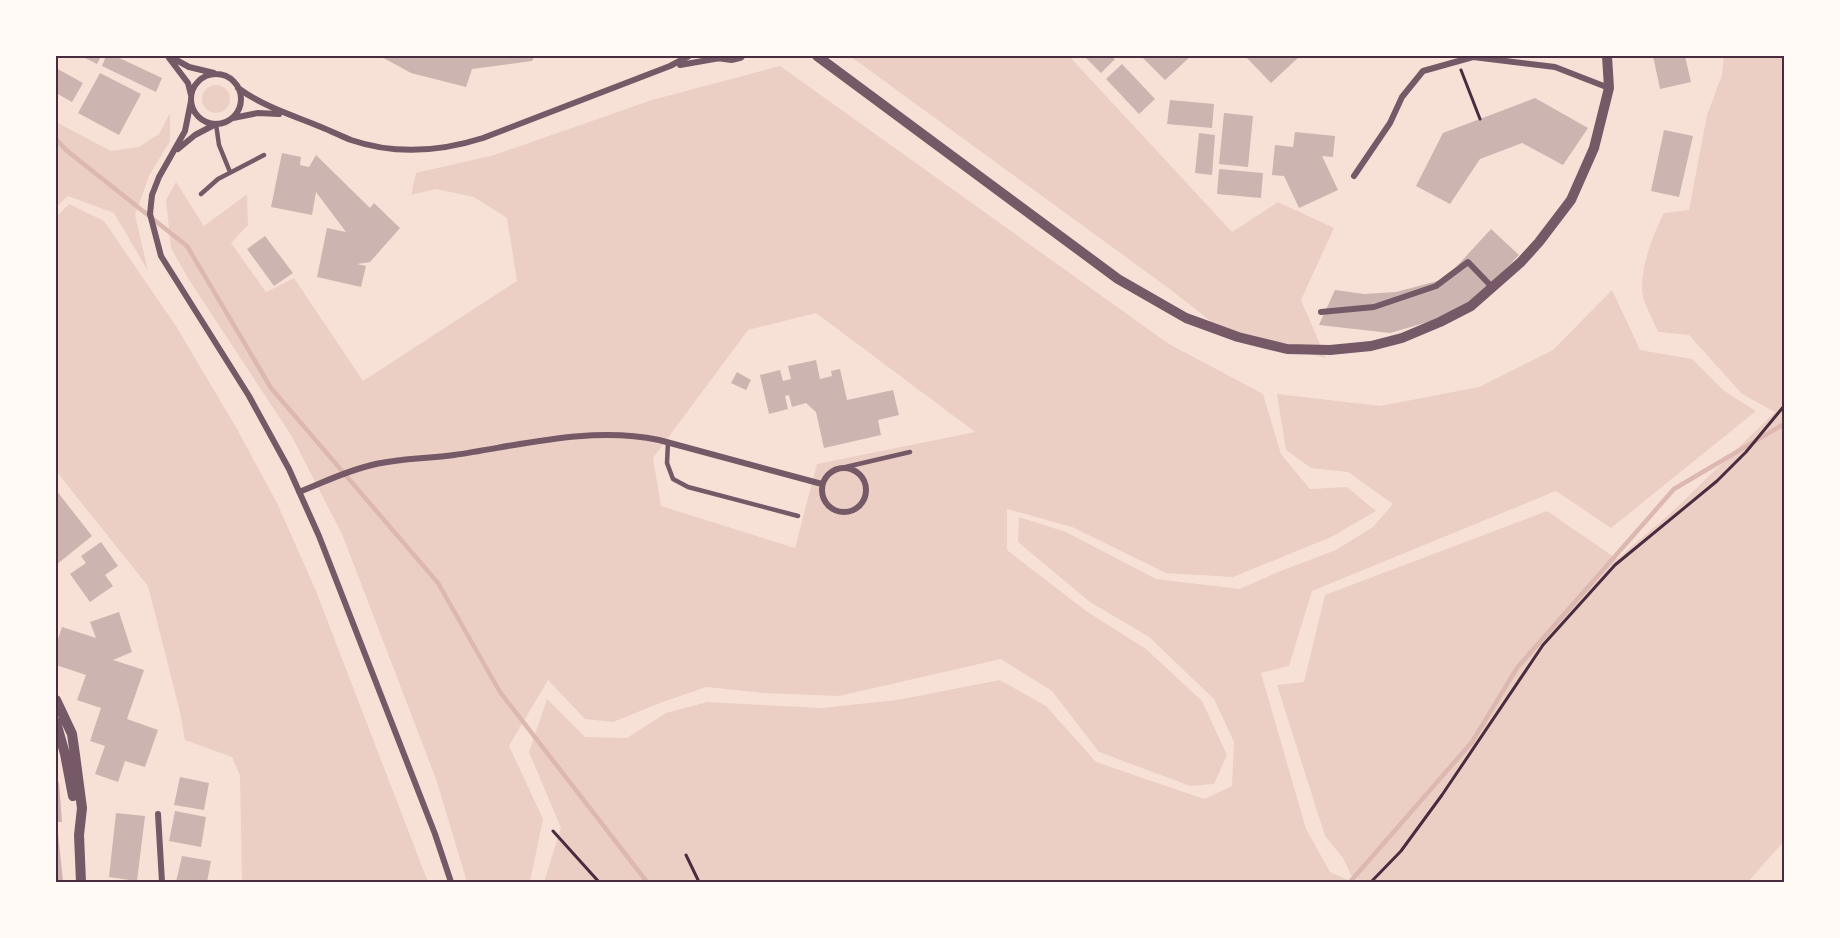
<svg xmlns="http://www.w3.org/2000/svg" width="1840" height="938" font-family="Karla,sans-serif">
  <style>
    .green { fill: #ebcfc5; fill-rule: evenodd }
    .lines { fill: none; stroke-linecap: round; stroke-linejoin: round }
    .stream { stroke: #dcb8b0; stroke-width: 4.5 }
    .building { fill: #ccb4b1 }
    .path { stroke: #4a2c40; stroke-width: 3 }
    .service { stroke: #755966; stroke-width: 4.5 }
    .minor { stroke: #755966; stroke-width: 6 }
    .tertiary { stroke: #755966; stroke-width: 10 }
    .neatline { fill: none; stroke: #4a2c40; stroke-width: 2 }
  </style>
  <rect width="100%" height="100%" fill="#f7e1d7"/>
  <path class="green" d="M850,56h219l163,176 46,-30 56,26 -33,72 25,58 -61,-15 -52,-20 -42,-33z
    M1724,56h60v785l-36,41h-370l-25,-3 -10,-21 -18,-22 -48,-151 27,-3 21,-87 222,-84 70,48 56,-48 102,-99 -33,-18 -53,-59 -31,-3c-4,-11 -12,-24 -15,-35 -5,-24 10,-63 21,-84l25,-3 18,-95 15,-40z
    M780,66l389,278 94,50 18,60 29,35 37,-2 29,24 -45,26 -98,40 -67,-4 -94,-46 -65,-18v41l79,61 60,38 56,52 25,54 -13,29 -24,2 -91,-34 -47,-61 -51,-32 -162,37 -75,-3 -58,-6 -46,16 -47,19 -28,-3 -37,-39 -39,66 34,73 -13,63h-63l-31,-103 -94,-245 -51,-99 -102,-155 -18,-32 -5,-48 10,-18 28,44 43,-32 1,31 -17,18 35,49 28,-14 69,103 154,-100 -10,-63 -33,-21 -38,-8 -25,6 5,-22 78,-18 158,-55zM816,313l159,119 -158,32 -22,84 -134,-42 -8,-48 95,-128z
    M202 99a14 14 0 1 1 28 0a14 14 0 1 1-28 0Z
    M170,113v28l-21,35 -14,39 13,56 -34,-58 -46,-17 -12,11v-85l55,29 28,-4 20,-13z
    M69,204l35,17 72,105 61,103 40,74 39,88 112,291h-186l-2,-107 -8,-18 -47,-17 -5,-28 -32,-126 -92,-115v-254z
    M1612,290l28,60 52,9 31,31 33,21 -145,117 -55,-37 -244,100 -23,75 -28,7 45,156 24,43 22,10h-808l17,-54 -32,-76 18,-53 38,38 42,1 39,-25 41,-11 114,6 76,-8 103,-20 46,26 50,56 108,37 28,-13 2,-44 -20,-43 -65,-62 -59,-35 -72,-60 1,-25 47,15 90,47 84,10 38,-17 58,-22 37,-23 20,-23 -45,-32 -37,-4 -25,-18 -9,-56 103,12 99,-19 74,-37z"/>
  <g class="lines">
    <path class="stream" d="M56,139l10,11 121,96 84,142 167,195 62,109 147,190
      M1350,882l122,-140 45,-74 157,-179 110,-65"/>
  </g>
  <path class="building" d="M81,56h20l-4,8z
    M106,56h9l47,22 -6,14 -54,-26z
    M380,56h155l-3,5 -60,8 -6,18 -55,-14z
    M1084,56h27l4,3 -14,14z
    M1141,56h50l-26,24z
    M1245,56h55l-29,27z
    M1653,56h32l6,26 -31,7z
    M1122,64l33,35 -16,15 -33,-35z
    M56,68l27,15 -11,19 -16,-9z
    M100,73l41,21 -22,41 -41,-22z
    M1535,98l53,30 -25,37 -41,-22 -42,16 -30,45 -34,-18 27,-53z
    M1170,100l44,4 -2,24 -45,-4z
    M1224,113l29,3 -5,51 -29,-3z
    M1664,130l29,6 -14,61 -28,-6z
    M1295,132l40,4 -2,21 -11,-1 16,34 -39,18 -15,-32 -12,-1 3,-30 18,2z
    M1199,133l16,2 -3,40 -17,-2z
    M282,153l19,4 -1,8 9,2 7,-12 54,53 4,-5 26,25 -30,34 -13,2 9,2 -5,21 -44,-10 10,-49 19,4 -30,-40 -4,23 -41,-8z
    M1219,169l44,4 -2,25 -44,-4z
    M1491,229l28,26 -38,40 -39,23 -52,15 -71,-8 16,-35 29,4 32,-2 49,-13z
    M265,236l28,37 -19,13 -27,-37z
    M816,360l4,19 12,-3 -1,-5 9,-2 7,31 46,-10 6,25 -21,5 3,15 -57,13 -8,-36 -10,-9 -14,4 -3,-12 -4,1 3,13 -19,5 -9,-39 20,-5 3,11 8,-2 -3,-13z
    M737,372l14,8 -5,10 -15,-7z
    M56,490l36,46 -36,29z
    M101,542l17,24 -13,9 8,11 -23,16 -20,-28 16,-11 -5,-7z
    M119,612l13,40 -19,8 31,10 -17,49 31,11 -13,37 -20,-6 -7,21 -23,-8 10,-28 -15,-5 11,-33 -24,-8 9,-25 -30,-10v-20l6,-18 34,11 -6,-16z
    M180,777l29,6 -5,27 -30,-5z
    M56,782h3l3,40h-6z
    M175,811l31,6 -5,30 -32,-6z
    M116,813l29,3 -8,65 -28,-4z
    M58,833l5,48 -7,1v-48z
    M182,856l29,5 -4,21h-31z"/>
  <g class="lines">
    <path class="path" d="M1461,70l19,49
      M553,831l46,51
      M686,855l13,27
      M1371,882l30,-31 41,-56 101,-150 72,-80 102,-84 29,-29 38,-46"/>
    <path class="service" d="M216,124l3,21 11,27
      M201,194l17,-15 46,-24
      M668,442l-1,21 6,16 15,8 110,29
      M837,469l73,-17"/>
    <path class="minor" d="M169,56l20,11 25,6
      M169,58l19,25 3,12
      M680,65l40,-7
      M191 99a25 25 0 1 1 50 0a25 25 0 1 1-50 0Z
      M238,88c26,19 54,27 83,39 10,4 20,9 30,13 44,15 88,12 132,-2l187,-72 19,-10
      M191,101l-6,30 -26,46 -7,18 -2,19 11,42 88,140 40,73 30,67 116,298 16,48
      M233,118l25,-5 21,1
      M178,149l17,-14 21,-11
      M1354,176l36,-53 12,-26 21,-26 50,-14 82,10 54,21
      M1321,312l53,-5 62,-21 32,-24 25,26
      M822 490a22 22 0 1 1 44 0a22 22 0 1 1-44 0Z
      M299,492c23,-9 45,-20 69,-26 28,-8 58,-7 86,-11 68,-10 137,-29 205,-15l163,44
      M158,814l4,68"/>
    <path class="tertiary" d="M717,56l15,2 8,-2
      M817,56l301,223 68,39 52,19 49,12 43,1 41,-4 31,-8 38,-16 31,-16 50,-44 18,-20 32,-42 23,-52 15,-60 -2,-32
      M56,700l16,34 3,21 7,53 -3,27 2,47
      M56,722l9,32 8,42"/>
  </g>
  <rect width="1840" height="938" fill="none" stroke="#fffaf5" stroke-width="114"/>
  <rect x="57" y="57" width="1726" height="824" class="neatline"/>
</svg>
